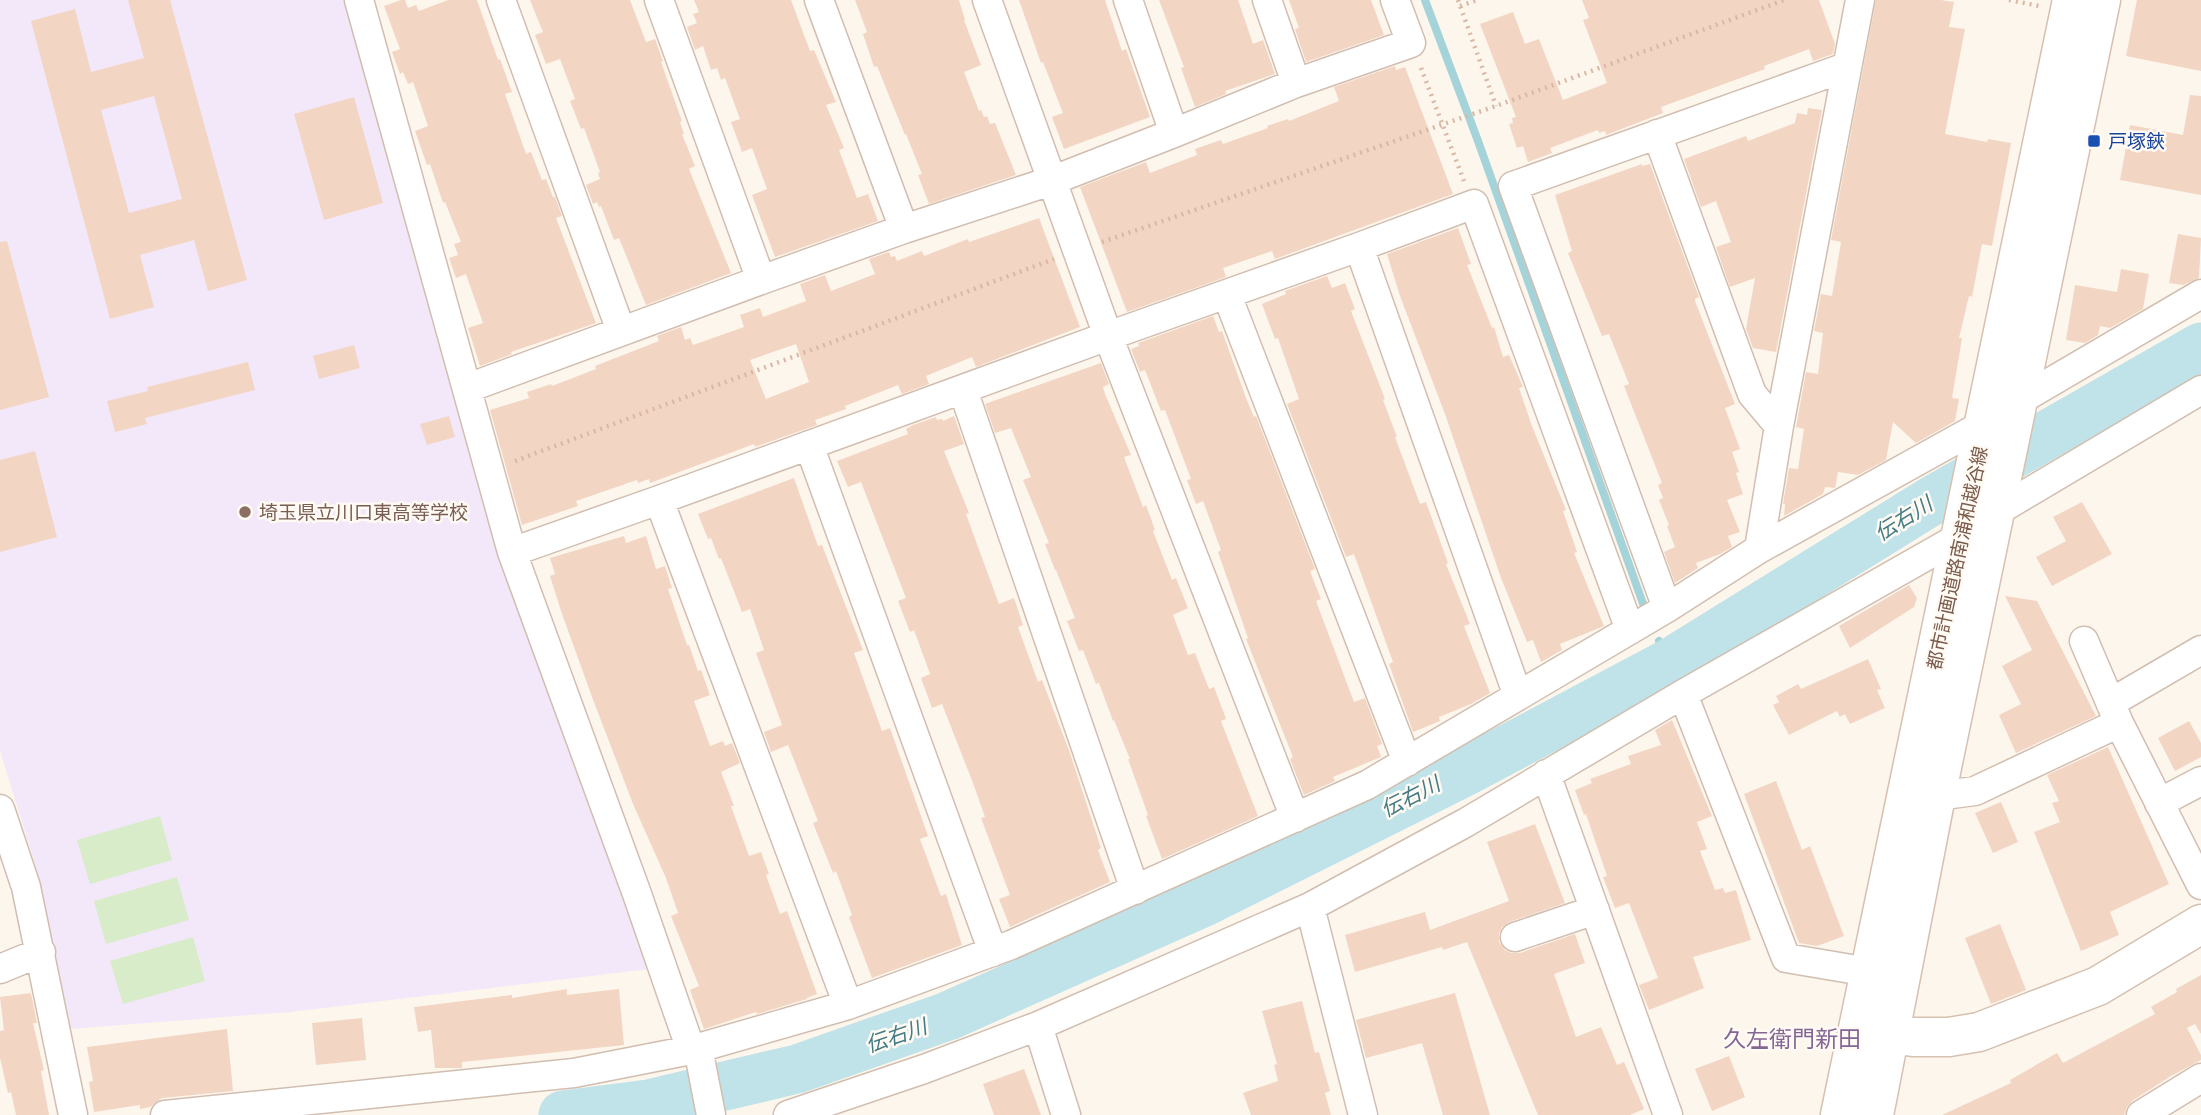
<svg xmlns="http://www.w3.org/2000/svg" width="2201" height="1115" font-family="Mulish,'Noto Sans JP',sans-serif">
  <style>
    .education { fill: #f3e8fa }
    .green { fill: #d8ecc9 }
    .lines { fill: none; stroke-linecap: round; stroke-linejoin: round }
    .stream { stroke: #a5d3da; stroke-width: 8 }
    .river { stroke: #bfe3e8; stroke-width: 49 }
    .building { fill: #f3d5c3; fill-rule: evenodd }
    .street-casing { stroke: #d1beb0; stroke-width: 31 }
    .secondary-casing { stroke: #d6c0b0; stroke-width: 41 }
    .path { stroke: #d9b8a5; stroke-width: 4.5; stroke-dasharray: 2 5; stroke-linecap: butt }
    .street { stroke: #fff; stroke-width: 28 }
    .secondary { stroke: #fff; stroke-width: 38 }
    .transit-dot { fill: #1a4fb4; stroke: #fffaf3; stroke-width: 2.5 }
    .education-dot { fill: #8d6e63; stroke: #fffaf3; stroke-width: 2.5 }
    .labels { text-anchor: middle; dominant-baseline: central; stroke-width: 5; stroke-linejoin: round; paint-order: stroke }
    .transit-label { font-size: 19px; fill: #164399; stroke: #fffaf3; text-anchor: start }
    .education-label { font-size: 19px; fill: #785e54; stroke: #fffaf3; text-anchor: start }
    .street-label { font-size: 19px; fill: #7a5c4d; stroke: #fffaf3 }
    .water-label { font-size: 21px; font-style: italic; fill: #437c86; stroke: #fffaf3 }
    .quarter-label { font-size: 23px; fill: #846695; stroke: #fffaf3 }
  </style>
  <rect width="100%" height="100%" fill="#fdf6ec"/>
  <path class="education" d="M0,0h345l163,580 141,389 -359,43 -221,17 -34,-165 -35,-113z"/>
  <path class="green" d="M160,816l12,44 -82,24 -13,-44z
    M177,877l12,43 -83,24 -12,-43z
    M193,937l12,44 -82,23 -13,-43z"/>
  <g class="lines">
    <path class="stream" d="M1425,0l53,141 168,471
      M1659,641l9,23"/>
    <path class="river" d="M563,1115l85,-11 149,-35 151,-53 258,-115 260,-130 202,-107 265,-164 268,-153"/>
  </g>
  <path class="building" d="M128,0h42l77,280 -39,11 -14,-51 -54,15 14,52 -44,12 -79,-298 44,-12 16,63 53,-14zM154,96l28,103 -53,14 -28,-103z
    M401,0h4l3,8 8,-3 3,6 29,-11h29l21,60 2,-1 12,33 -7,2 21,60 5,-2 11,28 4,-1 7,18h2l7,19 -6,2 40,105 -85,29 1,2 -32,12 -12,-38 15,-5 -17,-49 -10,4 -7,-20 9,-3 -4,-11 7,-2 -16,-40 -2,1 -13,-39 -3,1 -12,-34 13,-5 -15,-44 -5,2 -5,-12 -3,2 -8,-22 8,-3 -16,-43z
    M530,0h100l16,42 9,-3 8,22 -2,1 21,59 -2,1 4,12h-2l13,32 -6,3 42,104 -85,32 -27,-67 -5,2 -13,-34 -2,1 -2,-5 -4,2 -7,-19 14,-6 -2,-6 2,-1 -16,-44 -3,1 -11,-28 5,-2 -15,-40 -14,5 -11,-29 8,-3z
    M694,0h97l19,51 4,-1 22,52 -10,3 18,43 -5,2 18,48 11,-4 10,27 -103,36 -23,-62 15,-6 -15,-41 -10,4 -11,-30 9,-3 -15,-41 -4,2 -4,-12 -6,2 -8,-24 -8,4 -8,-23 10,-4 -4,-9 6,-2z
    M855,0h104l6,20h-1l17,45 -17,7 15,39 2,-1 3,7 3,-1 3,8 5,-1 21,52 -87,29 -11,-29 4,-1 -16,-40 -1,1 -28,-69 -3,1 -11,-33 4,-2z
    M1019,0h86l17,51 4,-2 24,68 -86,32 -12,-32 11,-4 -20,-51 -2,1z
    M1159,0h79l15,44 10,-4 12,34 -50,17 1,3 -31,13 -14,-39 3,-1z
    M1289,0h82l13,35 -78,27 -11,-33 4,-1z
    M1582,0h237l16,44 -2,10 -20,7 -4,-12 -45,17 1,3 -104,38 2,6 -57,22 -1,-4 -6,2 -1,-3 -48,18 2,5 -24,9 -5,-16 -6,2 -8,-24 4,-1 -1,-5 4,-1 -36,-93 33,-12 12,32 14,-5 24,61 44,-17 -24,-63 6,-2z
    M1876,0h65l13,2 -5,25 16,2 -20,105 42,8 1,-3 23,4 -19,103 -10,-2 -10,53 -3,-1 -10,42h3l-10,60 7,1 -4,22 -39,22 -23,-21 -7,38 -28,15 -20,-3 -3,16 -10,-1 -2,7 -39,22 1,-12h-2l6,-36 9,1 6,-40 -8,-2 10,-55 12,2 5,-41 -9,-2 7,-37 11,2 9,-54 -10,-2z
    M2137,0h64v71l-75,-15z
    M1395,66l1,4 9,-3 48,127 -178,65 -3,-8 -49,17 3,9 -99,35 -47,-125 66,-25 4,11 47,-18 -2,-6 26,-9 2,4 45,-16 -1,-2 21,-7 1,2 50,-20 -5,-14z
    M2190,95l11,1v99l-81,-15 10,-55 53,10z
    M354,97l29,106 -59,17 -30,-106z
    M1808,108l14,2 -46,242 -23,-4 -7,-19 9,-51 -25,9 -14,-40 15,-5 -15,-41 -15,6 -17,-48 62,-23 2,5 47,-18 2,-10 10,2z
    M1642,164v2l8,-2 49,133 -4,2v2l40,103 -10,4 15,41 -8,3 7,20 -3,1 7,21 -16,6 13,32 -12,4 4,11 -12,7 -24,9 2,5 -23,15 -11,-31 11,-5 -8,-21 2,-1 -10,-25 4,-2 -5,-13 4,-2 -38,-97 5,-2 -20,-50 -7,2 -34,-83 4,-2 -17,-56z
    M1039,218l41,109 -104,40 -4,-10 -46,19 3,8 -27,10 -4,-9 -53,21 1,3 -31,11 2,5 -62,22 -1,-3 -104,39 -1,-4 -11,4 -1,-3 -61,21 2,5 -56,19 -32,-115 39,-12 -2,-6 24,-8 1,2 44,-17 -1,-3 64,-25 -2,-5 24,-9 4,13 5,-2 3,7 51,-18 -4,-12 20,-7 3,9 43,-16 -6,-17 25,-9 6,16 44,-17 -6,-15 20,-7 2,5 4,-1 2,5 25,-10 2,5 44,-17 1,3zM796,344l13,38 -43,17 -16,-39z
    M1458,228l13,36 -4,1 25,63 2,-1 9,30 6,-2 14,32 -4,1 13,38 34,84 -3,1 14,41 -3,1 30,73 -44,18 2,6 -21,12 -8,-22 -6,2 -26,-64 -56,-164 -45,-118 -13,-42z
    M2178,234l23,4 -2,40 -16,7 -14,-2z
    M7,241l42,156 -49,13v-168z
    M2121,269l28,5 -6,35 -33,19 -10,-2 -2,9 -13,8 -19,-3 9,-55 42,7z
    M1327,276l5,12 13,-5 10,26 -4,2 34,88 -2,1 14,37h-2l25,67 6,-2 22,61 -2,1 24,60 -6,2 26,67 -19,11 -32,13 1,4 -27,11 -24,-68 4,-2 -39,-108 -8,3 -59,-153 12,-5 -21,-61 -3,1 -13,-35 24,-10 -1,-3z
    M1213,316l6,16 3,-1 24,67 8,19 2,-1 59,153 -5,2 11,28 -5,2 38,101 11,-4 17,46 -5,2 4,11 -48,20 2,4 -31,14 -14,-36 3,-2 -47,-118 2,-1 -30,-86 3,-2 -18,-49 -7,3 -9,-24 4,-1 -26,-69 -4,1 -16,-41 -5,2 -9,-23 8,-3 -1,-3z
    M354,345l6,23 -41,11 -6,-23z
    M248,362l7,28 -110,28 2,6 -32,8 -8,-31 41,-10 -1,-4z
    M1101,363l8,21 -6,3 2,7 26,61 -7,2 19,50 3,-2 9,25 -2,1 19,49 4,-2 12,30 -15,7 15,40 7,-2 14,36 5,-2 12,32 -5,2 37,95 -96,43 -16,-43 2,-1 -20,-56h2l-16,-39 -1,1 -14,-38 -3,1 -13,-34 -4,1 -12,-30 8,-3 -19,-48h-1l-10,-26 4,-1 -26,-63 8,-3 -20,-49 -16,5 -10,-29z
    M449,416l6,21 -28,8 -7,-21z
    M954,416l10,28 -20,7 25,62 -3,1 33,90 15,-6 9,27 -5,2 20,55 4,-2 28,73 31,95 -3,2 12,32 -100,45 -11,-28 11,-4 -29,-77 4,-1 -12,-34 -31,-79 -10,4 -11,-30 9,-4 -16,-44 -4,2 -12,-31 8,-3 -45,-116 -13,5 -11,-26 71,-27 -2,-5 7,-4 23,-8 1,3 5,-1 1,2z
    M35,451l22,86 -57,15v-92z
    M794,478l24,68 4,-1 41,105 -9,3 28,78 8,-3 38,108 -8,3 21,57 5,-2 16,51 -90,33 -23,-61 3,-2 -16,-44 -3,2 -20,-50 5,-2 -30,-76 -17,7 -7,-20 18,-7 -26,-72 8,-3 -14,-41 -8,3 -21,-54 -2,1 -8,-21 -3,1 -10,-25z
    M2082,502l30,52 -60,32 -16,-29 30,-16 -13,-24z
    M624,536l2,7 20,-7 10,33 9,-3 7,22 -4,1 19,56h2l9,26 3,-1 9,25 -16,6 16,45 13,-5 2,5 7,-3 8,20 -19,9 13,34h-3l18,50 12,-4 8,22 -3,1 14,39 7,-3 30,83 -10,4v1l-50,15 -1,-2 -52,17 -14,-39 9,-4 -28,-70 7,-3 -12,-35 -33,-74 -41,-107 -31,-86 -11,-35 5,-2 -5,-16z
    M1909,585l8,13 -3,9 -64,41 -11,-22z
    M2005,596l32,5 59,115 -80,37 -17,-38 22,-11 -19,-38 30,-16z
    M1868,659l13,30 -4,1 8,18 -35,16 -5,-10 -5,3 -3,-6 -48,24 -16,-30 6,-3 -3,-6 22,-12 3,5z
    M1672,720l40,96 -15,6 10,27 -7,2 15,39 8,-2 2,5 11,-3 15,50 -58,17 11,31 -55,22 -10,-25 19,-7 -29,-75 -14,5 -12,-31 4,-1 -21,-62 -2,1 -9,-25 17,-7 -2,-4 41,-15 -3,-8 33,-11 -6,-15z
    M2189,721l12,22v14l-26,14 -17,-33z
    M2108,747l61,137 -59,28 9,23 -38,16 -47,-119 26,-10 -8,-19 7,-2 -12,-26z
    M1776,781l26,69 8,-4 34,90 -27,10 -18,-3 -55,-149z
    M2001,802l17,40 -25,11 -18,-40z
    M1535,824l30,79 -56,19 -7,5 -3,7v8l6,8 6,3h9l55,-19 10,29 -31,11 22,63 25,-10 16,38 7,-3 20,47 -14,6h-92l-71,-173 -24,8 -1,-3 -87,25 -10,-37 80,-23 5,18 79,-29 -22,-59z
    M2000,924l26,66 -35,14 -26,-66z
    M2201,975v59l-6,-10 -8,4 14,27v5l-30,16 -39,25 -5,6 -3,8h-182l69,-32 -1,-3 47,-27 6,10 92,-49 -4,-7 26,-15 -1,-3z
    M567,989v6l52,-6 5,56 -162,17v6h-27l-4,-38 -13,2 -4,-25 98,-12v3z
    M31,993l6,30h-4l11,47 -3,1 8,44h-33l-5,-23 -3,1 -8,-35v-27l4,-1 -4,-33z
    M1455,993l35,122h-47l-21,-72 -56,15 -10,-38z
    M1302,1001l13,52 4,-1 11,39 -5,2 6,22h-80l-8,-22 35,-12 -4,-16 3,-1 -15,-53z
    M362,1018l4,42 -50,5 -4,-42z
    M227,1029l6,62 -71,7 -12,9 -10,2v-4l-46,7 -5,-30 4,-1 -6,-34z
    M1729,1056l16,41 -33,14 -17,-42z
    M1024,1069l17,46h-47l-11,-31z"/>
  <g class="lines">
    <defs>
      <path id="street" d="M359,0l153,552 125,342 54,156
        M501,0l120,331
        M659,0l102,280
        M819,0l85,229
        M987,0l121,336 187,482
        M1128,0l46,133
        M1267,0l29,83
        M1657,134l95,260 27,32
        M1359,247l159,449
        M1227,295l180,467
        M468,388l293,-108 143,-51 147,-48 123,-48 122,-50 115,-40 -16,-43
        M963,390l172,500
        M809,445l184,507
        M659,500l189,505
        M1759,549l20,-123 81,-426
        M512,552l147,-52 449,-164 251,-89 115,-43 156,426
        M1667,608l-154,-422 333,-119
        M2084,641l35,82 82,162
        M1683,694l103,264 83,14
        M2112,702l89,-52
        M1546,774l122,341
        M1921,796h15l39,-5 144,-68
        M2159,803l42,-22
        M0,809l26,78 47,228
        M1310,907l53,208
        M1515,937l80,-27
        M0,969l41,-17
        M1038,1026l28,89
        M698,1048l13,67
        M165,1115l409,-42 117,-23 157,-45 163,-60 356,-160 300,-177 92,-59 225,-125 36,-24 181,-106
        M788,1115l136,-46 114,-43 272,-119 155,-84 218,-129 280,-159 31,-22 207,-123
        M2141,1115l60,-37"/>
      <path id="secondary" d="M1867,1031l46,6h36l30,-5 119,-46 103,-62
        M1840,1115c76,-372 158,-743 232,-1115
        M1874,1115l62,-319 165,-796"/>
    </defs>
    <use href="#street" class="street-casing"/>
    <use href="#secondary" class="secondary-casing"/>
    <path class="path" d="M1458,0l38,106
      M2009,0l30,6
      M1460,6l17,-6
      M1421,68l43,113
      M1102,242l394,-136 288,-106
      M515,461l539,-202"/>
    <use href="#street" class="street"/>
    <use href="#secondary" class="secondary"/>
  </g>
  <rect class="transit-dot" x="2087" y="134" width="14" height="14" rx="3.5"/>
  <circle class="education-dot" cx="245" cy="512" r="7"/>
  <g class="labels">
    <g class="transit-label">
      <text x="2108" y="141">戸塚鋏</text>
    </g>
    <g class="education-label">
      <text x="259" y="512">埼玉県立川口東高等学校</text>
    </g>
    <g class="street-label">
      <text transform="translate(1957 558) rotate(-78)">都市計画道路南浦和越谷線</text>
    </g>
    <g class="water-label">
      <text transform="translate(1903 518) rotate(-32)">伝右川</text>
      <text transform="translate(1410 796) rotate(-27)">伝右川</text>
      <text transform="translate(896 1035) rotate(-19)">伝右川</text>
    </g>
    <g class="quarter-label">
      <text x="1792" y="1038">久左衛門新田</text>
    </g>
  </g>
</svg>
